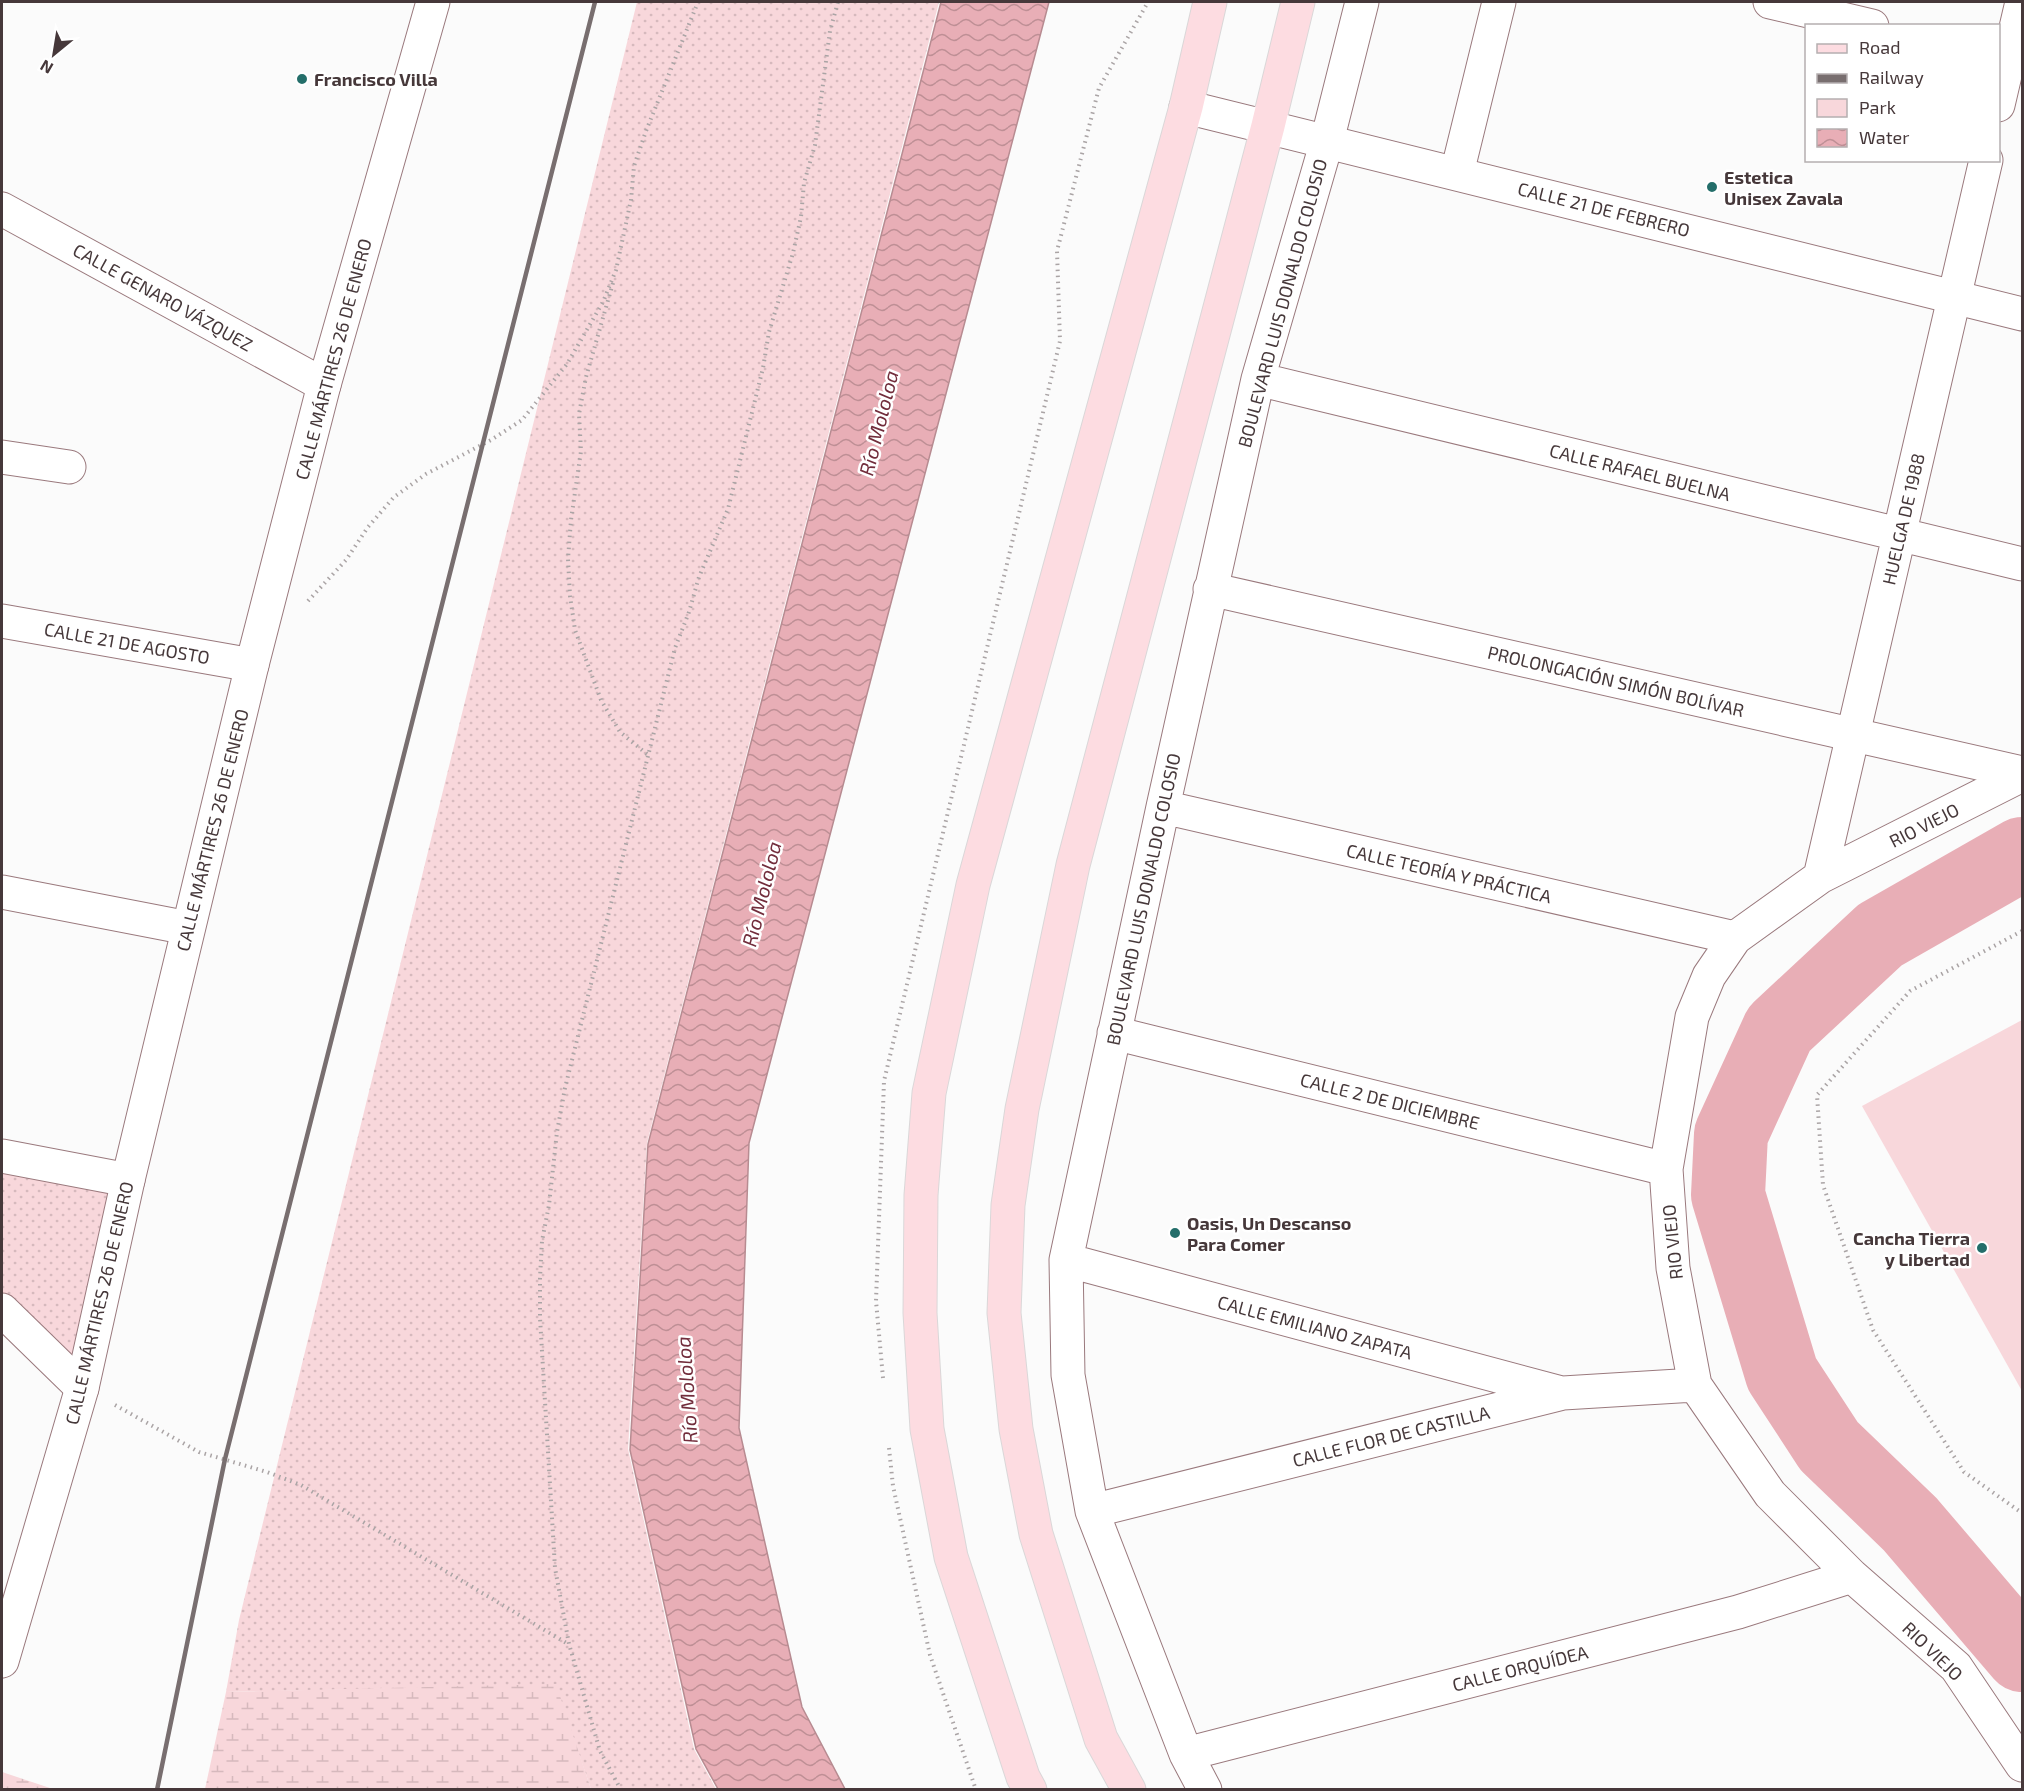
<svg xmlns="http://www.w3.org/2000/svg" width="2024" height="1791" font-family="'Exo 2',sans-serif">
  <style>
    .green { fill: url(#green-dots) }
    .wetland { fill: url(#wetland-marsh) }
    .pitch { fill: #f8d7db }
    .water { fill: url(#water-waves); stroke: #b78b91; stroke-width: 1.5 }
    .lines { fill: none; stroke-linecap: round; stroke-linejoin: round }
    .river { stroke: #e8aeb6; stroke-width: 74 }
    .street-casing { stroke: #9a797d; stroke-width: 35 }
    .secondary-casing { stroke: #9a797d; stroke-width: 35 }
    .primary-casing { stroke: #dad7d8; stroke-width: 35 }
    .path { stroke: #aaa4a5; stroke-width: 4; stroke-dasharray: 1.5 4.5; stroke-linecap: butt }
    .street { stroke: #fff; stroke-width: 33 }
    .secondary { stroke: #fff; stroke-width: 33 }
    .primary { stroke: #fddce1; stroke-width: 33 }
    .rail { stroke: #786e6f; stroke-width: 4.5 }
    .poi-dot { fill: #246e6a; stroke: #fff; stroke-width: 2 }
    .labels { text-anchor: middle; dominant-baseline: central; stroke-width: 5; stroke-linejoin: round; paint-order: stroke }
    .poi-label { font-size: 18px; font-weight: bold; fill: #46383a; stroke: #fff; text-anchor: start }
    .street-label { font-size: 18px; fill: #46383a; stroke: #fff }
    .water-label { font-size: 20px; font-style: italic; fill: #722d3c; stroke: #fff }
  </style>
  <defs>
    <pattern id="green-dots" width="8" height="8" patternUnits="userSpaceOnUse" patternTransform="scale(1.5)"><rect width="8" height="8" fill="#f8d7db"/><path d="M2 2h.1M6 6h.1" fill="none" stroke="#d6b9bd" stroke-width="1.8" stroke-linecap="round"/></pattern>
    <pattern id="wetland-marsh" width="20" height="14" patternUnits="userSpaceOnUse" patternTransform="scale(1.5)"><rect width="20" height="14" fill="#f8d7db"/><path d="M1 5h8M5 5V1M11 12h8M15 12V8" fill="none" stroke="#d6b9bd"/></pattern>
    <pattern id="water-waves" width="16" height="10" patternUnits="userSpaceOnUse" patternTransform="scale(1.5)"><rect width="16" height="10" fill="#e8aeb6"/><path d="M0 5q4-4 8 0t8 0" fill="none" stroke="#be8f95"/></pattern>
  </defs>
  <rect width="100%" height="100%" fill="#fbfbfb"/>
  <path class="green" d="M637,2h302l-292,1141 -19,306 66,300 22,40h-125l-36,-104 -329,7 13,-72z
    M2,1156l126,24 -46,208 -80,-78z"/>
  <path class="wetland" d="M556,1684l35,105h-386l21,-97z
    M2,1772l51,17h-51z"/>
  <path class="pitch" d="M2022,1020v371l-160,-285z"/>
  <path class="water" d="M941,2h108l-300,1141 -10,285 63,279 43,82h-127l-22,-40 -66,-299 18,-306z"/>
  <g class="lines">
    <path class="river" d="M2022,854l-142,81 -101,94 -48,105 -3,61 54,179 47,72 81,78 112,131"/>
    <defs>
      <path id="street" d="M1770,2l102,24
        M1998,105l24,-103
        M1457,173l42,-171
        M2,209l322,176
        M1258,379l764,185
        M2,457l67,10
        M1210,589l812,184
        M2,621l250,44
        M2022,775l-202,102 -85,61 -26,38 -17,41 -26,152 7,99 22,117 75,109 82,82 104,91 66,98
        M1163,807l572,131
        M1820,877l166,-717
        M2,892l186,36
        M1114,1033l552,136
        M2,1156l126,24
        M1066,1260l495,133
        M2,1310l80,78
        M1092,1511l471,-118 132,-8
        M1186,1754l552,-142 114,-36
        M1205,1790l-19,-36 -94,-243 -24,-136 -2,-115 97,-453 95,-428 69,-238 35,-139"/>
      <path id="secondary" d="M1186,107l836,207
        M2,1661l80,-273 46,-208 124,-515 72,-280 109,-383"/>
      <path id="primary" d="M1030,1790l-7,-13 -72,-220 -24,-128 -7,-116 1,-118 8,-102 44,-208 213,-778 24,-105
        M1129,1790l-28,-51 -65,-205 -20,-105 -12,-116 4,-108 14,-96 51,-244 195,-739 30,-124"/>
    </defs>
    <use href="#street" class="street-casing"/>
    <use href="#secondary" class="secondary-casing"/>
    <use href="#primary" class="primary-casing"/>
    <path class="path" d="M613,283l-27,94 -7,37 2,37 -10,69 -3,39 2,37 5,34 26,70 19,32 28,23
      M308,601l38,-41 22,-33 26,-30 32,-23 65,-34 31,-20 45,-56 36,-62 13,-32 15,-70 3,-34 12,-35 52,-129
      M2022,931l-112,60 -93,104 6,90 50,145 91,142 58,41
      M883,1378l-7,-77 8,-220 176,-740 -3,-90 42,-163 49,-86
      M115,1405l84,47 68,20 34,13 267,159
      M889,1448l4,38 37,169 46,135
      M621,1790l-21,-39 -31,-107 -14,-76 -15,-250v-40l2,-37 7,-36 8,-73 8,-44 110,-440 14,-36 10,-35 29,-68 35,-141 6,-36 24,-79 8,-36 3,-34 11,-38 15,-114 8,-29"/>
    <use href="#street" class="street"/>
    <use href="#secondary" class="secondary"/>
    <use href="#primary" class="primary"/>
    <path class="rail" d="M157,1790l68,-331 370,-1457"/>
  </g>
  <g class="poi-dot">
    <circle cx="302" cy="79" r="6"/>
    <circle cx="1712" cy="187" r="6"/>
    <circle cx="1175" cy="1233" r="6"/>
    <circle cx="1982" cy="1248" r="6"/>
  </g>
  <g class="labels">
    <g class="poi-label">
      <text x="314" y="79">Francisco Villa</text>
      <text x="1724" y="177">Estetica<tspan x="1724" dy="21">Unisex Zavala</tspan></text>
      <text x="1187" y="1223">Oasis, Un Descanso<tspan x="1187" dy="21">Para Comer</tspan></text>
      <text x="1970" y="1238" text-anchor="end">Cancha Tierra<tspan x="1970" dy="21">y Libertad</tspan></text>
    </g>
    <g class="street-label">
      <text transform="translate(1604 209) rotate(14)">CALLE 21 DE FEBRERO</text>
      <text transform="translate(163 297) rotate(29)">CALLE GENARO VÁZQUEZ</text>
      <text transform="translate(1282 303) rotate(-75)">BOULEVARD LUIS DONALDO COLOSIO</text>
      <text transform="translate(333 359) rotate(-75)">CALLE MÁRTIRES 26 DE ENERO</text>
      <text transform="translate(1640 472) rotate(14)">CALLE RAFAEL BUELNA</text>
      <text transform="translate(1903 519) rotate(-77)">HUELGA DE 1988</text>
      <text transform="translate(127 643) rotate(10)">CALLE 21 DE AGOSTO</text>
      <text transform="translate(1616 681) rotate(13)">PROLONGACIÓN SIMÓN BOLÍVAR</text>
      <text transform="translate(1924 825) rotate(-27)">RIO VIEJO</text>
      <text transform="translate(212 830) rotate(-76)">CALLE MÁRTIRES 26 DE ENERO</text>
      <text transform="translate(1449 873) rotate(13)">CALLE TEORÍA Y PRÁCTICA</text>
      <text transform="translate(1143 899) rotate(-78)">BOULEVARD LUIS DONALDO COLOSIO</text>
      <text transform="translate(1390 1101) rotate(14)">CALLE 2 DE DICIEMBRE</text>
      <text transform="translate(1672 1242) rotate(-96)">RIO VIEJO</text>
      <text transform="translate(99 1303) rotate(-77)">CALLE MÁRTIRES 26 DE ENERO</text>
      <text transform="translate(1315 1327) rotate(15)">CALLE EMILIANO ZAPATA</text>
      <text transform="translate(1391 1436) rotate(-14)">CALLE FLOR DE CASTILLA</text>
      <text transform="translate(1933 1651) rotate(44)">RIO VIEJO</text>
      <text transform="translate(1520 1668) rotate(-14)">CALLE ORQUÍDEA</text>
    </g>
    <g class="water-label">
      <text transform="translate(878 423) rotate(-76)">Río Mololoa</text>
      <text transform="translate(761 894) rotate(-76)">Río Mololoa</text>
      <text transform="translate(686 1390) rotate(-94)">Río Mololoa</text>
    </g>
  </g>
  <rect width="2024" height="1791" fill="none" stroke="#46383a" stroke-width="6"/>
  <rect x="1805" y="24" width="195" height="138" fill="#ffffff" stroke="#b5afb0" stroke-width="1.5"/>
  <rect x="1817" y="44" width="30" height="9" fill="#fddce1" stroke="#b5afb0" stroke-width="1.5"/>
  <text x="1859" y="54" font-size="18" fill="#46383a">Road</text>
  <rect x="1817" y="74" width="30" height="9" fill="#786e6f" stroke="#b5afb0" stroke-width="1.5"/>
  <text x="1859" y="84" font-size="18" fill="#46383a">Railway</text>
  <rect x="1817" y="99" width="30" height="18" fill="#f8d7db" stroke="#b5afb0" stroke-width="1.5"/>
  <text x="1859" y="114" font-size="18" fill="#46383a">Park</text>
  <rect x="1817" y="129" width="30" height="18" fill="url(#water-waves)" stroke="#b5afb0" stroke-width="1.5"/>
  <text x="1859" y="144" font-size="18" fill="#46383a">Water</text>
  <g transform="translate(54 54) rotate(210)" stroke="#ffffff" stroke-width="4.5" paint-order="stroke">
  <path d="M0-4.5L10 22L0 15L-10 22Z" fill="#46383a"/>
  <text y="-9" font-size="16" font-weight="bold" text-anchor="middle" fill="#46383a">N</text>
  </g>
</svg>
